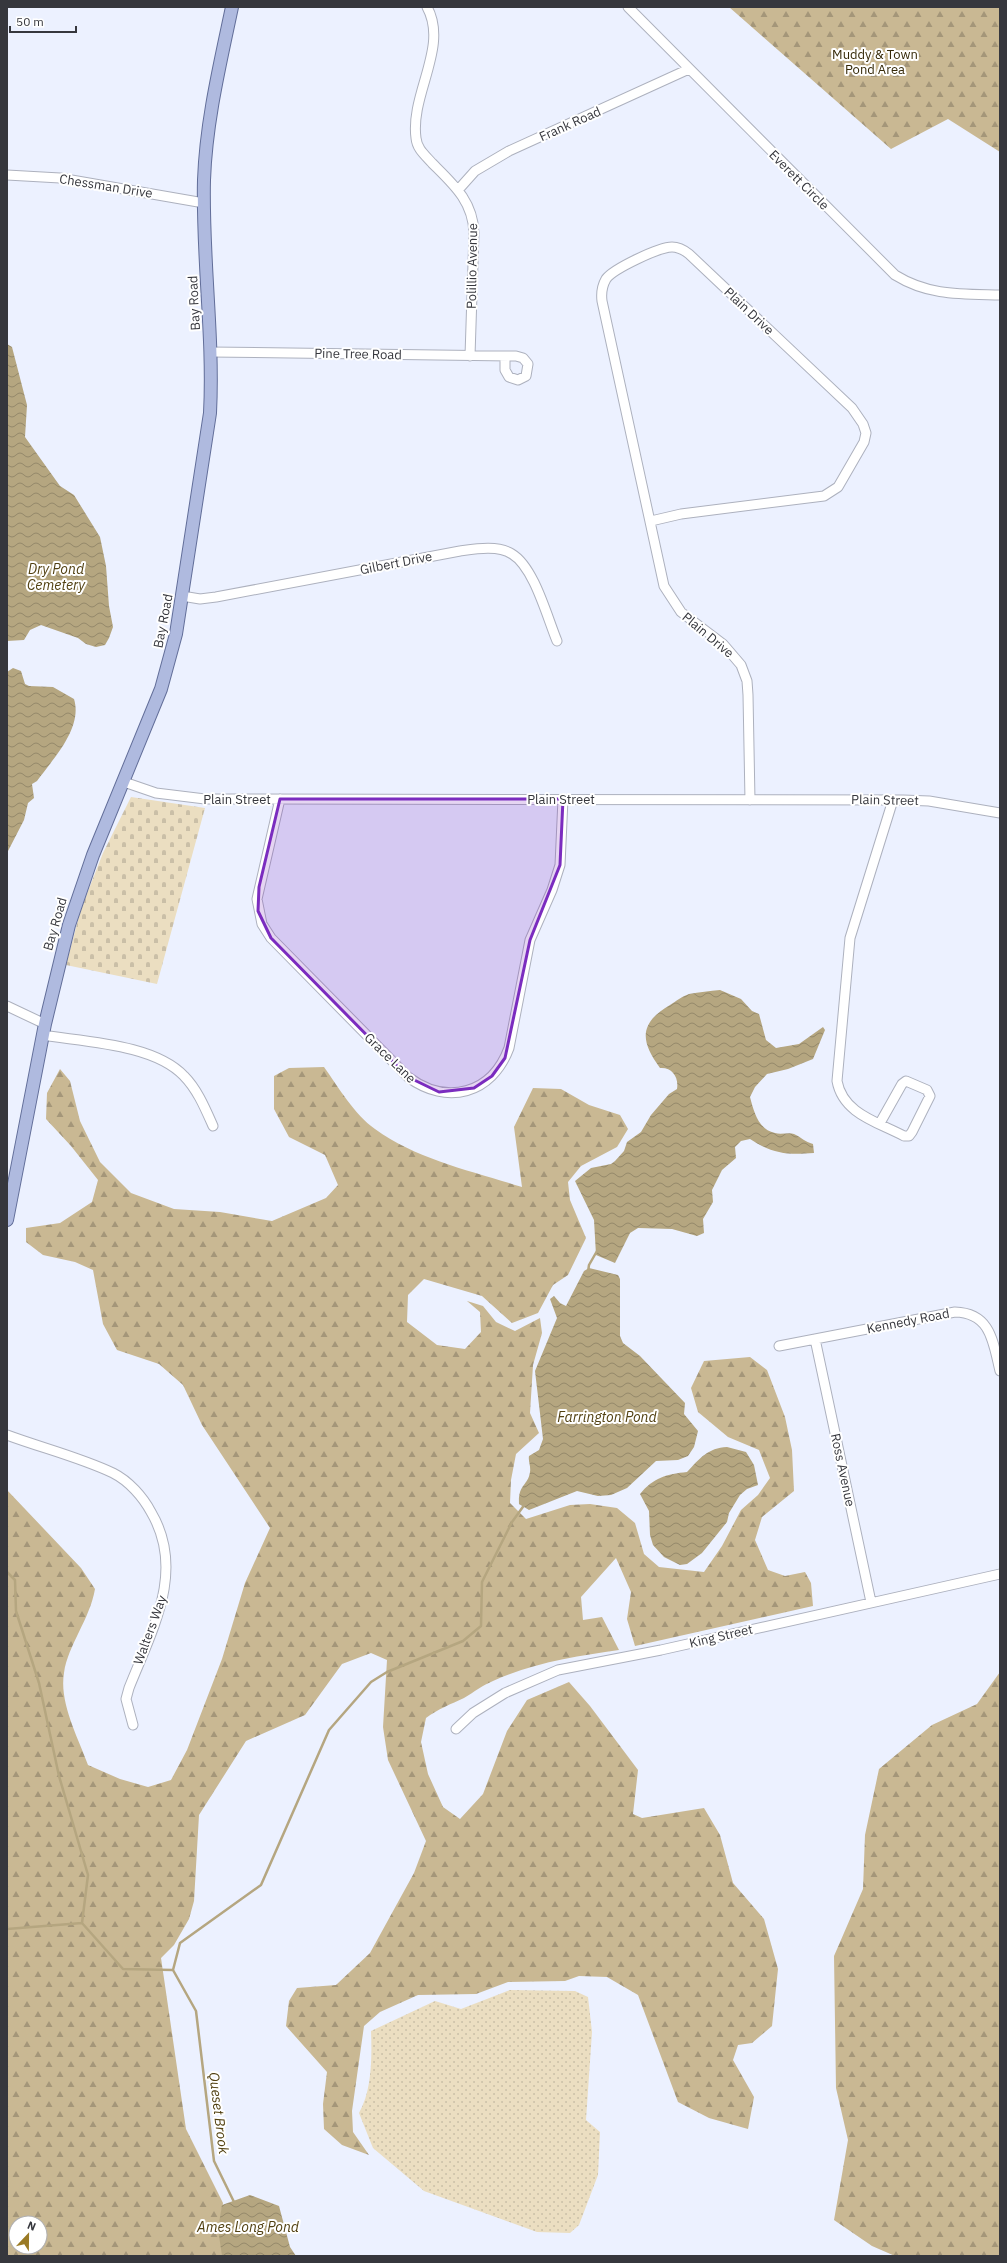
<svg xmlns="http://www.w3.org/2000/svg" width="1007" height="2263" font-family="'IBM Plex Sans',sans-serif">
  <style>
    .grass { fill: url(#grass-dots) }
    .forest { fill: url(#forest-firs); fill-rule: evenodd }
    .cemetery { fill: url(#cemetery-stones) }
    .water { fill: url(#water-waves) }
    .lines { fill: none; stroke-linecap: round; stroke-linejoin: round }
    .stream { stroke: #b5a680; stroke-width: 2.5 }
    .minor-casing { stroke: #adb1be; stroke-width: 11 }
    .major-casing { stroke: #626e99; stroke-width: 14 }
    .minor { stroke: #fff; stroke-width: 9 }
    .major { stroke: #afbadf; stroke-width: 12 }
    .marked { fill: #7b2cbf; fill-opacity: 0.2; stroke: #7b2cbf; stroke-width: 3; stroke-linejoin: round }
    .labels { text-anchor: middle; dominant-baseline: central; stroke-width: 4; stroke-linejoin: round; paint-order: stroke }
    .park-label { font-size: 13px; fill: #352908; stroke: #fff }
    .street-label { font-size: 13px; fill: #36373d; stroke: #fff }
    .water-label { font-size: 14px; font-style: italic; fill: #524112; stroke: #fff }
  </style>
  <defs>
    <pattern id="grass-dots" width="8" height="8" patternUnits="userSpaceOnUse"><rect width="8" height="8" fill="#ebdec1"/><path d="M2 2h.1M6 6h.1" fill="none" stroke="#cabfa7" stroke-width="1.8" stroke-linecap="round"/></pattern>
    <pattern id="forest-firs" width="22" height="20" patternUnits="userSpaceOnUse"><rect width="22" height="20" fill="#c9b893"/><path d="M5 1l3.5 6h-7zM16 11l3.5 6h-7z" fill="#a49679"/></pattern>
    <pattern id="cemetery-stones" width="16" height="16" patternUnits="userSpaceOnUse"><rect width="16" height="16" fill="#ebdec1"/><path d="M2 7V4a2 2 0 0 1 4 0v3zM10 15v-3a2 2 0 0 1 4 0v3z" fill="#cabfa7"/></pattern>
    <pattern id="water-waves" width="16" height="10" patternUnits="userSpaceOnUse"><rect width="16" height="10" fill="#b5a680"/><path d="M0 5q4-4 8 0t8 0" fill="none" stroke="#94886a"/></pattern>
  </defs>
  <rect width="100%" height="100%" fill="#ecf1ff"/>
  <path class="grass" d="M510,1990l65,1 13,6 4,35 -6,88 14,12 -2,43 -19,50 -9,8 -33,-1 -113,-41 -51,-43 -14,-35c13,-22 13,-56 12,-82l64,-30 26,8z"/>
  <path class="forest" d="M729,7h271v145l-52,-33 -57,30z
    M324,1067c15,21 30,47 51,62 43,31 97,42 147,58l-8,-60 19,-39 28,1 28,16 31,10 8,14 -11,18 -36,19 -13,16 2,18 16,38 -18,37 -15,10 -15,28 -26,10 -30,-27 -58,-17 -16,16 -1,27 30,23 28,4 16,-17 -1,-20 -13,-11 16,5 13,16 19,9 25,-13 2,15 -9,32 -3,48 9,20 -23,21 -5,26 -1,23 16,16 44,-14 20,-1 27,4 18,15 9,31 15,13 45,5 18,-26 19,-36 17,-15 12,-17 -11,-28 -31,-13 -30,-25 -7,-24 13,-27 46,-4 17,13 18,47 7,33 2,41 -32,26 -7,23 13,30 17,6 20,-4 6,11 2,23 -178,40 -8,-27 4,-27 -15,-34 -35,39 2,23 19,-3 17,33c-42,6 -87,13 -126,31 -10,4 -19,11 -29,17 -13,6 -26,11 -38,20l-5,24 7,32 15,33 17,12 23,-25 24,-63 20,-31 42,-18 21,24 48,64 -5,44 9,4 62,-10 16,27 13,48 31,36 14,50 -6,57 -20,17 -14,2 -5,15 21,37 -6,32 -39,-11 -31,-16 -40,-107 -31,-18 -28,-1 -14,5 -57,1 -32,12 -58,1 -38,17 -16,14 -12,85 1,21 16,23 -27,-10 -18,-16 -1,-25 4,-32 -41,-46 3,-25 8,-13 39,-3 34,-32 44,-80 12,-32 -38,-81 -5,-33 4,-67 -16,-7 -29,11 -37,51 -59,26 -47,74 -5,86 -5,18 -15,26 -13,13 25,171 37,74 -5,29 9,24h-220v-766l74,78 14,21c-5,30 -27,56 -31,84 -5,30 14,64 24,92l32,14 28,8 23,-7 16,-30 35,-91 23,-76 25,-55 -68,-103 -19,-40 -24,-21 -42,-14 -14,-26 -10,-54 -18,-8 -32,-7 -17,-13v-14l34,-5 32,-21 6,-22 -27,-34 -25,-27 1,-26 13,-24 10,12 10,40 20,41 31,31 43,16 46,3 52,9 54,-23 12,-13 -13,-30 -36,-18 -15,-28v-33l15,-8zM16,2223h24v24h-24z
    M1000,1672v584h-105l-23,-10 -38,-26 14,-80 -12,-52 -2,-132 29,-67 2,-54 14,-66 53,-44 45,-21z"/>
  <path class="cemetery" d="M131,797l74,11 -48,176 -91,-19 15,-56 22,-56z"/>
  <path class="water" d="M7,344l5,3 15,58 -2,32 35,49 14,9 26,42 6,29 3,40 4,21 -4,11 -4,7 -9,2 -10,-3 -8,-6 -37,-13 -11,5 -6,10 -17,1z
    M13,668l8,3 4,13 4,2 24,1 21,12c9,29 -21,60 -37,82l-5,3 2,14 -6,5 -4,17 -17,33v-181z
    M720,990l21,9 11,12 7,3 7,26 10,8 23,-4 24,-17 2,3 -12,29 -25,10 -21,5 -12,13 -5,10c4,15 8,32 25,36 6,2 14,-1 19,1 7,3 11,8 19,10l1,9c-27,2 -41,1 -64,-14l-9,2 -6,6 1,11 -14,12 -10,20 1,12 -10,17 1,14 -7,3 -25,-7 -34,-1 -8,5 -15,30 -19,-8 -2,-35 -19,-39 16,-13 20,-4 4,-3 9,-10 3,-9 14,-10 10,-17 18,-21 8,-5c2,-12 -5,-22 -17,-21 -20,-27 -21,-45 10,-63 6,-4 13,-9 19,-11 10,-2 21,-3 31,-4z
    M589,1268l29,7 2,4v57l3,7 17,13 45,47 -1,11 14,17 -4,16 -6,9 -10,4 -22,1 -29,27 -16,7 -13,1 -21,-5 -48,19 -10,-6c-1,-20 9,-18 11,-32 1,-6 -2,-11 -1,-16l10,-6 4,-11 -8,-68 22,-53 -7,-19 4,-3 6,7 6,3 18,-35z
    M727,1447l19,5 8,13 4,20 -11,4 -7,6 -11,18 -2,9 -25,31 -15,11 -7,1 -16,-8 -11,-12 -3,-10 -1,-24 -9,-17c13,-16 27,-20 47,-22 13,-14 21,-24 40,-25z
    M250,2195l29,11 11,41 6,9h-74l-4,-27 4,-24z"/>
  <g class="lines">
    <path class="stream" d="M588,1272l1,-7 8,-14
      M7,1572l8,8 1,31 23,72 20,93 29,99 -6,48
      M7,1929l75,-6 41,46 50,1
      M173,1970l7,-27 81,-58 68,-155 42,-48 16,-10 76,-31 18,-15 1,-44 30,-60 13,-18
      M173,1970l23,41 18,150 21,43"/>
    <defs>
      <path id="minor" d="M427,7c22,40 -17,87 -11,131 1,11 9,17 16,25 21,21 41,38 42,70l-4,123
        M628,7l267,268c34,21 66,19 105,20
        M7,175l53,3 144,25
        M458,190l17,-19 34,-20 180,-82
        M210,352l306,4 7,2 5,6 -2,12 -8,4 -9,-3 -4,-7v-14
        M651,521l30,-7 143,-18 14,-9 26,-45 2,-9 -3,-9 -11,-16 -163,-154c-5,-4 -10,-7 -17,-7 -13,0 -59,22 -66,32 -4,7 -5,14 -4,22l62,285 17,26 42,32 18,21 6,16 1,14 2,105
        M182,596l18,3 16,-2 244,-46c15,-2 38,-6 52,3 22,13 35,63 45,87
        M124,782l32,11 49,6 698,1 26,1 71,12
        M280,799l-23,100 5,25 9,14 137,139c39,29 84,17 101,-29l21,-108 22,-50 8,-25 3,-66
        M7,1006l38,18
        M42,1035c43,7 112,9 142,41 13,13 21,32 29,50
        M880,1123l22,-39 4,-3 21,9 3,6 -18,36 -3,4h-5c-26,-14 -61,-22 -67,-55l13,-143 43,-138
        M815,1339l56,263
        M779,1346l176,-34c36,1 38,30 45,59
        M7,1435c35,13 72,22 106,38 16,8 30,24 38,39 35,59 1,118 -22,176l-3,11 7,26
        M456,1729l17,-16 32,-20 53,-23 103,-20 339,-76"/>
      <path id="major" d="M7,1220l38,-196 24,-99 24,-70 68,-166 15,-55 34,-221c4,-77 -8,-155 -6,-233 2,-58 16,-116 28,-173"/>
    </defs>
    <use href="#minor" class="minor-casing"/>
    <use href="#major" class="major-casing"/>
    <use href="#minor" class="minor"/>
    <use href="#major" class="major"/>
  </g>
  <path class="marked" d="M280,799h283l-3,66 -30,75 -25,118 -13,18 -18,12 -35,4 -31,-15 -137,-139 -13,-27 1,-24z"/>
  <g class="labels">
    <g class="park-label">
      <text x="875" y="54">Muddy &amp; Town<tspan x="875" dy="15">Pond Area</tspan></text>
    </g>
    <g class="street-label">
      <text transform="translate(570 124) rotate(-24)">Frank Road</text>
      <text transform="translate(799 180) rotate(45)">Everett Circle</text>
      <text transform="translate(106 186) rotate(9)">Chessman Drive</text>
      <text transform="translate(472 266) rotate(-89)">Polillio Avenue</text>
      <text transform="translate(194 303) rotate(-93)">Bay Road</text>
      <text transform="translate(749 311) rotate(43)">Plain Drive</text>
      <text transform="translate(358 354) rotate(1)">Pine Tree Road</text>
      <text transform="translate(396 563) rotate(-11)">Gilbert Drive</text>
      <text transform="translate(163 621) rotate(-79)">Bay Road</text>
      <text transform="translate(708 635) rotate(40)">Plain Drive</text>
      <text x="237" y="799">Plain Street</text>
      <text x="561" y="799">Plain Street</text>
      <text transform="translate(885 800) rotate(1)">Plain Street</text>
      <text transform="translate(55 924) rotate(-74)">Bay Road</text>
      <text transform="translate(390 1058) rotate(44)">Grace Lane</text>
      <text transform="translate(908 1321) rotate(-11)">Kennedy Road</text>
      <text transform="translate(843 1470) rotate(78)">Ross Avenue</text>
      <text transform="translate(150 1630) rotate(-70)">Walters Way</text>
      <text transform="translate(721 1636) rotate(-13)">King Street</text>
    </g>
    <g class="water-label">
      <text x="56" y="569">Dry Pond<tspan x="56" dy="16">Cemetery</tspan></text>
      <text x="607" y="1417">Farrington Pond</text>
      <text transform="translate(219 2113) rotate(83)">Queset Brook</text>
      <text x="248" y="2227">Ames Long Pond</text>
    </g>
  </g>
  <rect width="1007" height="2263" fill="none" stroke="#36373d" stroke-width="16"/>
  <g transform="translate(28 2235) rotate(22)"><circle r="19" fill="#ffffff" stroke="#afafb1"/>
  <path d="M0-3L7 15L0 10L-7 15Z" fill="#9a7a24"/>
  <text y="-6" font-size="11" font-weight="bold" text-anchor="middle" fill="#36373d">N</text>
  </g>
  <path d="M10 26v6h66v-6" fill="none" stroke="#36373d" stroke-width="2"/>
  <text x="16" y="26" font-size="12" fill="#36373d" stroke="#ffffff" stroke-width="3" paint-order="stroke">50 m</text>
</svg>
